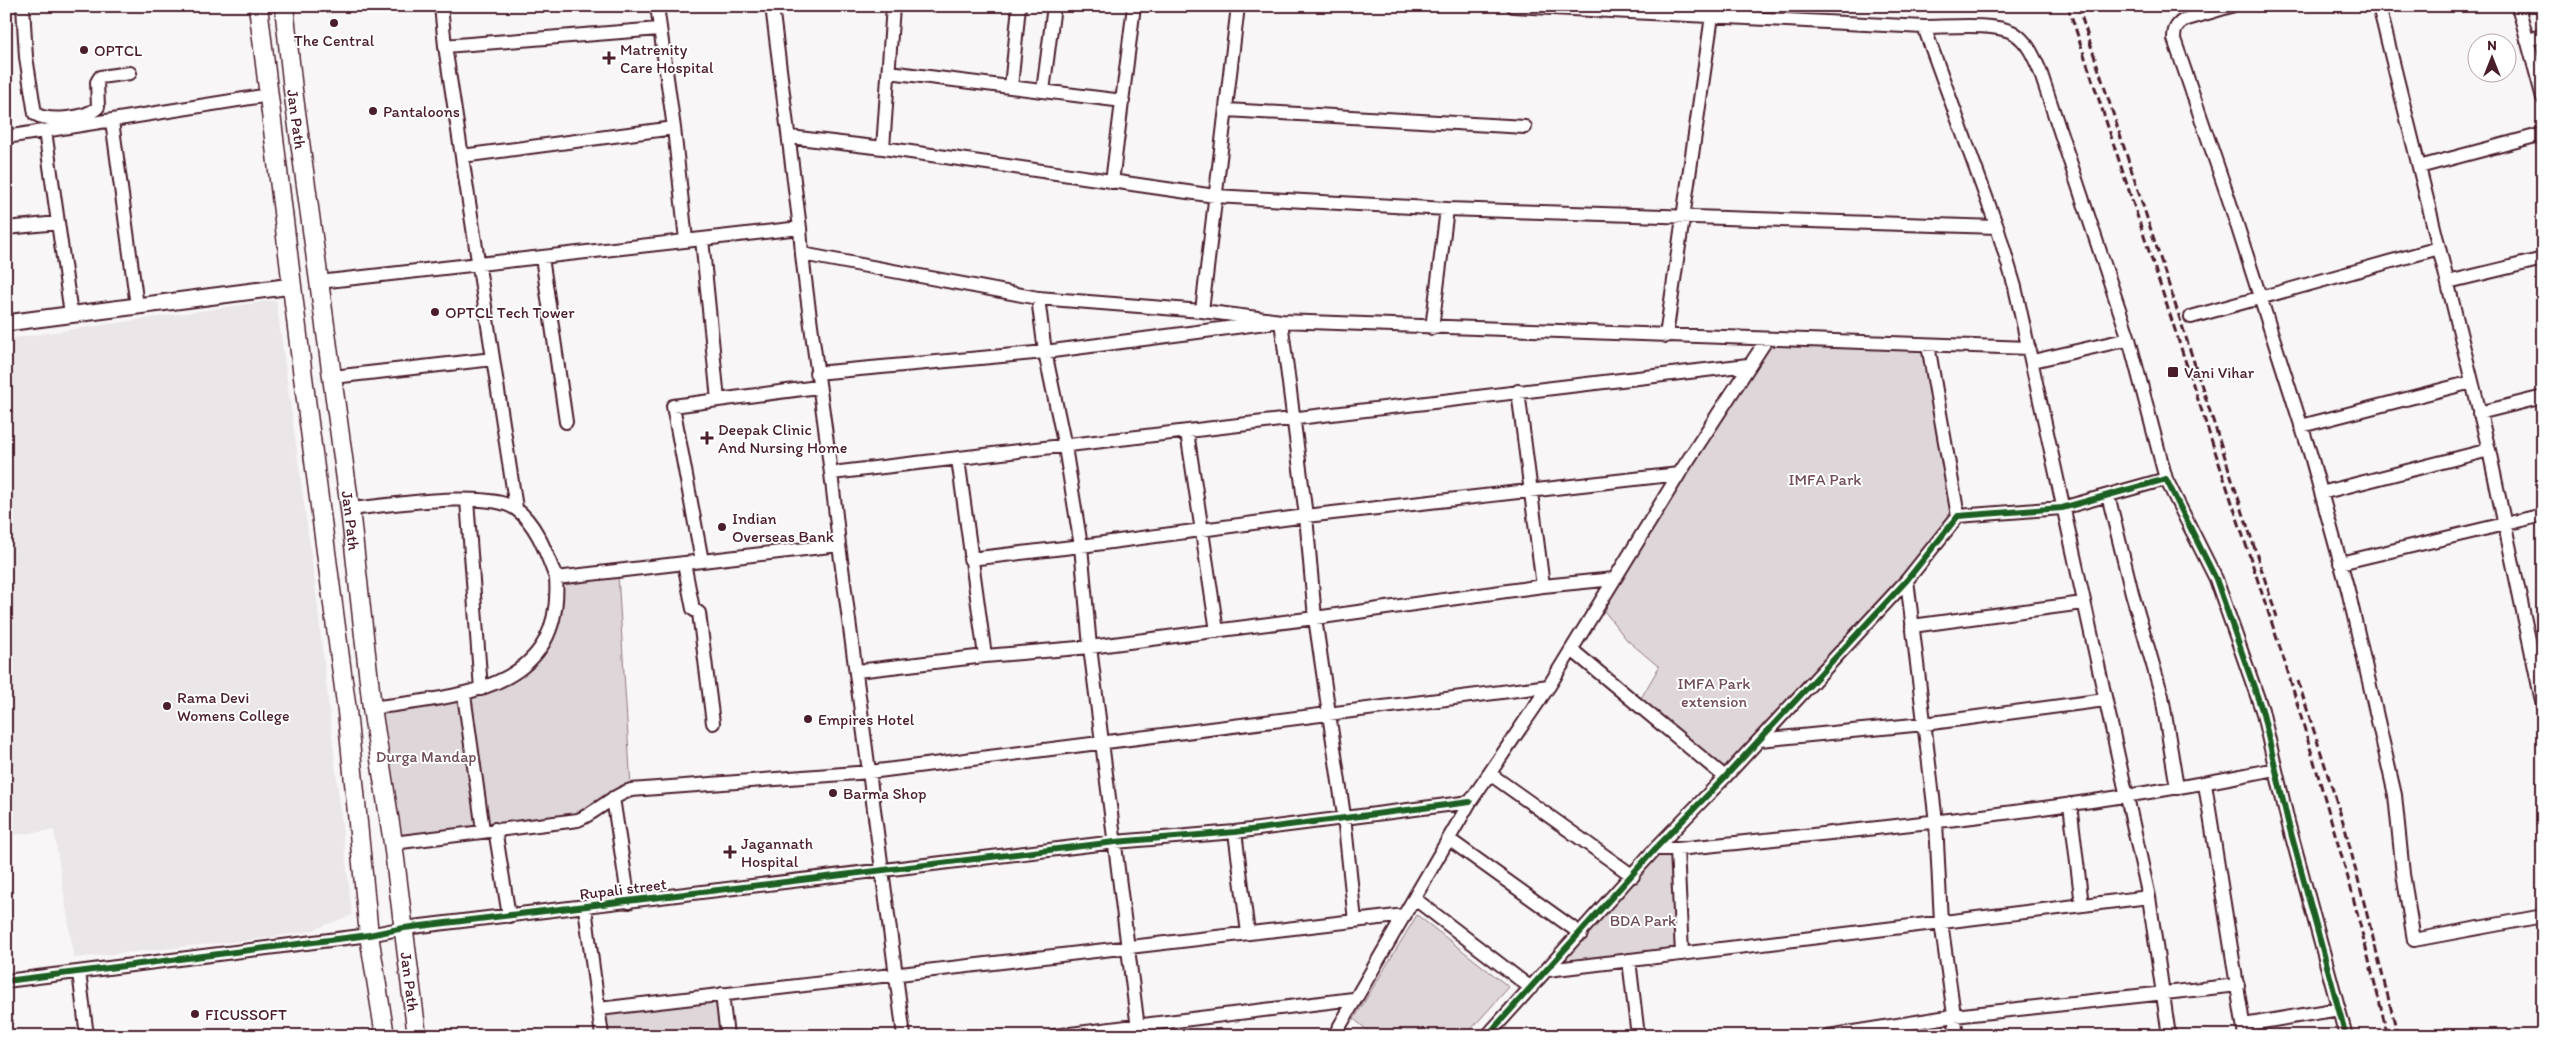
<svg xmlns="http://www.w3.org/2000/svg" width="2549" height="1042" font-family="Itim,sans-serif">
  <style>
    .built { fill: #ebe6e8 }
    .green { fill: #ded6d9; stroke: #947a82 }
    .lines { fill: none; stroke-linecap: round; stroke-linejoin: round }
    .minor-casing { stroke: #4a1f2b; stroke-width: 16 }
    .tertiary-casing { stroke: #4a1f2b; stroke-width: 19 }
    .secondary-casing { stroke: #4a1f2b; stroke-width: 21 }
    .minor { stroke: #fff; stroke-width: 12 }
    .tertiary { stroke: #fff; stroke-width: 15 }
    .secondary { stroke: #fff; stroke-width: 18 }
    .rail { stroke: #4a1f2b; stroke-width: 3; stroke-dasharray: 8 4; stroke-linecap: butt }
    .cycleway-casing { stroke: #fff; stroke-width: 9 }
    .cycleway { stroke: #1b5e20; stroke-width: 6 }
    .poi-dot { fill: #4a1f2b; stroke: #fff; stroke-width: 2 }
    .labels { text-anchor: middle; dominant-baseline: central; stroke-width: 4; stroke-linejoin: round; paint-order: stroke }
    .poi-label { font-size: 16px; fill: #4a1f2b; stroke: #fff; text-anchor: start }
    .street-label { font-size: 16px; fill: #4a1f2b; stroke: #fff }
    .park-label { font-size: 16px; fill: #6f4d56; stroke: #fff }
  </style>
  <rect width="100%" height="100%" fill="#f8f6f7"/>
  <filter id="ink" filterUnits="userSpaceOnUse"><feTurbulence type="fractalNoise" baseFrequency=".02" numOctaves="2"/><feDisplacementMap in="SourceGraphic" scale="10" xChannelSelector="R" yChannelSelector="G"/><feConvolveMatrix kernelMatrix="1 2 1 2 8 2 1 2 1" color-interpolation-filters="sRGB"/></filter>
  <g filter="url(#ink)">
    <path class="built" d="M276,300l39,283 37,332 -45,17 -57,8 -176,18 -20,-128 -48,6v-497z"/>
    <path class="green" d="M1767,339l161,6 30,171 -233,261 -88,-72 22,-38 -33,-28 -21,-27 9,-33z
      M618,575l13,212 -53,30 -93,10 -20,-131 40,-15 41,-40 11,-62z
      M462,697l19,132 -87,13 -20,-132z
      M1655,849h22l5,105 -134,16z
      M1417,915l92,72 -44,49h-91l-20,-17z
      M717,1000l4,36h-113l-3,-22z
      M1952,1029l1,7h-56z"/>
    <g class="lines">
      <defs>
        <path id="minor" d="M23,6l3,51 9,57c14,8 51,5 63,-7l-1,-25 3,-5 30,-4
          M441,6l4,40 71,462
          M657,6l17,122 12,112
          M1513,6l411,21c23,0 71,-5 90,6 14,9 20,24 26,38l89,268 -96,22
          M2231,6l-47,14c-8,5 -10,10 -10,19l55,161 82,256 37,134 47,205 8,79 11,66 129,-24
          M2379,6l40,161 124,-33
          M2518,6l25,92
          M1924,27l73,200 18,60 134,610 20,139
          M2527,41l16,-6
          M445,46l214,-17
          M889,72l234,29
          M1011,87l8,-81
          M1043,91l11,-85
          M1227,110l298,17
          M112,121l25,185
          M45,131l26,183
          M6,137l263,-42
          M790,137l93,11 332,48 232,13 550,18
          M883,148l10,-142
          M462,156l212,-28
          M2419,167l70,283 54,256
          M1112,182l22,-176
          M6,228l52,-5
          M800,228l2,26 236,44 164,13 79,10 748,27
          M702,239l16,161 100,-13
          M802,254c11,97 28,194 37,291l65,491
          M542,257l24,165
          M319,282l481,-54 -28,-222
          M2448,282l95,-23
          M1038,298l7,54 20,95 16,99 9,101 49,389
          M1202,311l36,-305
          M2191,317l248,-69
          M1432,328l15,-119
          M1666,336l46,-320
          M2129,339l37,140
          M1928,345l30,171
          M816,373l229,-21 236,-31 25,195 9,102 29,198 11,105
          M333,377l160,-18
          M1518,391l25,195
          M718,400l-45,6 29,155 137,-16
          M2479,413l64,-16
          M2301,426l171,-44
          M1187,432l30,199
          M958,459l27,197
          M832,473l916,-108
          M2321,493l168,-43
          M2108,495l24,98 30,103 15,92
          M467,500l14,189
          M350,509c35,-3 139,-20 166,0 21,15 31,46 40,69l146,-17
          M970,559l111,-13 225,-30 373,-42
          M684,563l9,46 6,4 14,110
          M2340,563l203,-48
          M1907,580l29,242 5,100 16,114
          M1912,626l171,-23
          M1572,650l153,127
          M857,671l128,-15 105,-9 225,-29 228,-32 71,-7
          M464,695l19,135
          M372,708c85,-12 192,-16 184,-130
          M1759,740l165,-16 181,-24
          M1490,774l143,102
          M2205,784l40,252
          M613,798l16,104
          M2070,804l12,101
          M495,829l14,87
          M1235,832l13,101
          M1450,840l131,94
          M393,843l185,-23c19,-8 33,-24 53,-30l239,-18 679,-86
          M1655,849h22c200,-21 401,-39 598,-80
          M1677,849l5,105
          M1415,899l116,89
          M585,908l17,128
          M1629,960l9,76
          M1548,970l601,-73
          M79,972l8,64
          M6,981l363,-46 35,-7 711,-86 120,-10 235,-30
          M722,994l5,42
          M599,1009l806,-94
          M2244,1025l95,-16
          M1054,1036l299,-37
          M1334,1036l136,-234 79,-116 130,-212 88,-135
          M1487,1036l168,-187 70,-72 182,-197 51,-64 104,-8 104,-29 50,100 46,131 26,112 58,214
          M1828,1036l126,-20 284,-31"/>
        <path id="tertiary" d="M6,323l286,-37"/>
        <g id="secondary">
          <path d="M258,6l45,371 44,334 22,224 16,101"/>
          <path id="s1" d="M284,6l9,84 57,419 22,199 21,135 24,193"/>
        </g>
      </defs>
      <use href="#minor" class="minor-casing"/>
      <use href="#tertiary" class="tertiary-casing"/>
      <use href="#secondary" class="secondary-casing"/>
      <use href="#minor" class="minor"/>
      <use href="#tertiary" class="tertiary"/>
      <use href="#secondary" class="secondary"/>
      <path class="rail" d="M2068,6l220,666 62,213 38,151
        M2078,6l199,611
        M2298,681l47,147 53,208"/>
      <defs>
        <path id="cycleway" d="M6,981l363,-46 35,-7 711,-86 120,-10 235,-30
          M1487,1036l168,-187 70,-72 182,-197 51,-64 104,-8 104,-29 50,100 46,131 26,112 58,214"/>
      </defs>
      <use href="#cycleway" class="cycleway-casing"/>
      <use href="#cycleway" class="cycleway"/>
    </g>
  </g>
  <g class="poi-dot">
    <circle cx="334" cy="23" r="5"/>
    <circle cx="84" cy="50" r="5"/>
    <path d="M606.5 50.5h5v5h5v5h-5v5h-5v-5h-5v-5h5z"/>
    <circle cx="373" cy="111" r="5"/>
    <circle cx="435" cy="312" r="5"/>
    <rect x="2167" y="366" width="12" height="12" rx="2.5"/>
    <path d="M704.5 430.5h5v5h5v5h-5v5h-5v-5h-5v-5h5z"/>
    <circle cx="722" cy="527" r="5"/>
    <circle cx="167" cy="706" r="5"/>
    <circle cx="808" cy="719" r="5"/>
    <circle cx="833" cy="793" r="5"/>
    <path d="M727.5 844.5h5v5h5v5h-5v5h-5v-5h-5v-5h5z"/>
    <circle cx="195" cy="1014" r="5"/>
  </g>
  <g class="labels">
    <g class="poi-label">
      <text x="334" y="40" text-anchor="middle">The Central</text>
      <text x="620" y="49">Matrenity<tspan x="620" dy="18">Care Hospital</tspan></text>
      <text x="94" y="50">OPTCL</text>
      <text x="383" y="111">Pantaloons</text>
      <text x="445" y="312">OPTCL Tech Tower</text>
      <text x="2184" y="372">Vani Vihar</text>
      <text x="718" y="429">Deepak Clinic<tspan x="718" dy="18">And Nursing Home</tspan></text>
      <text x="732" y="518">Indian<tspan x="732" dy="18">Overseas Bank</tspan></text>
      <text x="177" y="697">Rama Devi<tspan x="177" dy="18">Womens College</tspan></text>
      <text x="818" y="719">Empires Hotel</text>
      <text x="843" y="793">Barma Shop</text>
      <text x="741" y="843">Jagannath<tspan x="741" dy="18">Hospital</tspan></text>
      <text x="205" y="1014">FICUSSOFT</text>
    </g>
    <g class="street-label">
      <text stroke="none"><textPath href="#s1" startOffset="114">Jan Path</textPath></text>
      <text stroke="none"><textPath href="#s1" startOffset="519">Jan Path</textPath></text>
      <text transform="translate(623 889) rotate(-7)">Rupali street</text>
      <text stroke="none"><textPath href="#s1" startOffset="984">Jan Path</textPath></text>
    </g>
    <g class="park-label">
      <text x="1825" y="479">IMFA Park</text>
      <text x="1714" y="683">IMFA Park<tspan x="1714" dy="18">extension</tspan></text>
      <text x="426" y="756">Durga Mandap</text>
      <text x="1643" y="920">BDA Park</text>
    </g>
  </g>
  <rect width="2549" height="1042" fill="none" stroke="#fff" stroke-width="25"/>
  <rect x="12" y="12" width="2524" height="1017" fill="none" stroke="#4a1f2b" stroke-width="2" filter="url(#ink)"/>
  <g transform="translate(2492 58)"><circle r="24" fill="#ffffff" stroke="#b7a5aa"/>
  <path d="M0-4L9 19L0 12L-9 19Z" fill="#4a1f2b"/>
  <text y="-8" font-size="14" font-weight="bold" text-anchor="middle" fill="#4a1f2b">N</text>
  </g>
</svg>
